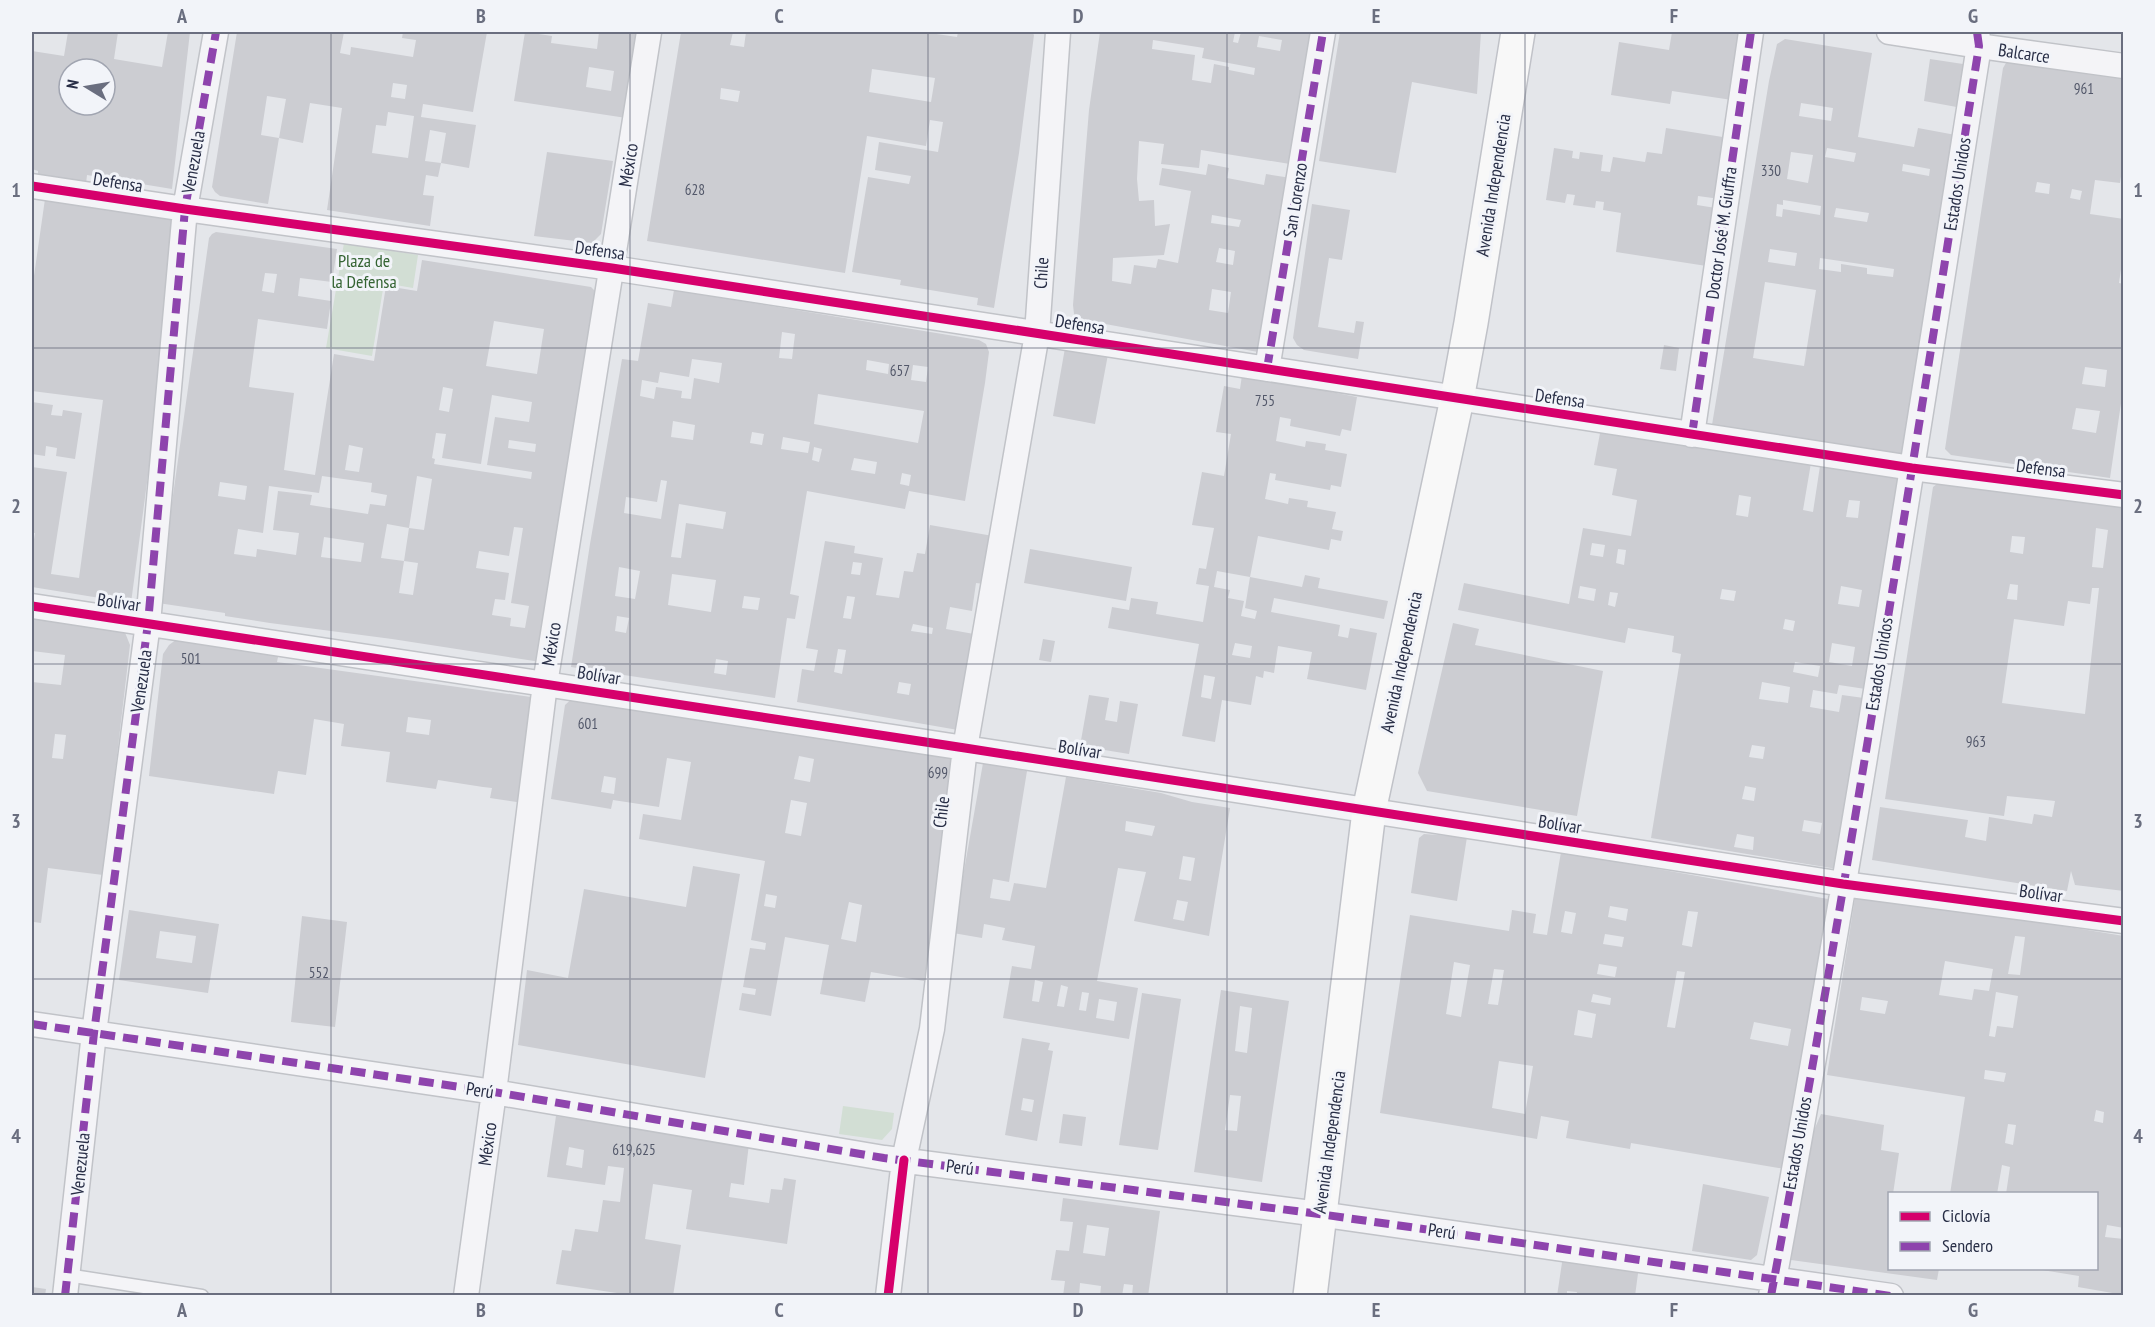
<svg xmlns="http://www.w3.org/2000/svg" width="2155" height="1327" font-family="'PT Sans Narrow',sans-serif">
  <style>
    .green { fill: #d2ded4 }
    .building { fill: #cccdd2; fill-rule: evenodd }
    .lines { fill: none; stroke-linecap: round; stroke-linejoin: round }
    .lane-casing { stroke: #c1c3c8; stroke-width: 15 }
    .street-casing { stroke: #c1c3c8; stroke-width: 27 }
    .primary-casing { stroke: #c0c2c8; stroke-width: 36 }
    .lane { stroke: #f4f4f7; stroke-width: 12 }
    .street { stroke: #f4f4f7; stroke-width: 24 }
    .primary { stroke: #f8f8f8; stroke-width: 33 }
    .quiet { stroke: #8e44ad; stroke-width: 8; stroke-dasharray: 15 8; stroke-linecap: butt }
    .cycleway-casing { stroke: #f2f4f9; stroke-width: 13 }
    .cycleway { stroke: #d6006c; stroke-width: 9 }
    .grid { fill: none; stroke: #6a6e7f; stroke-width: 1.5; stroke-opacity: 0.55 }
    .labels { text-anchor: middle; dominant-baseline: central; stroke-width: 6; stroke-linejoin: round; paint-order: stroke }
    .number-label { font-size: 15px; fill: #53586a }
    .street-label { font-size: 18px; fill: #282e46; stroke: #f2f4f9 }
    .park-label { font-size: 18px; fill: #356433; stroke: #f2f4f9 }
    .neatline { fill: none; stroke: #6a6e7f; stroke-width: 2 }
    .grid-label { font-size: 20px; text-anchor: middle; font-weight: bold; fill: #6a6e7f }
  </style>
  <rect width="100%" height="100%" fill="#e4e6ea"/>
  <path class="green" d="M344,243l74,12 -5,33 -29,-5 -12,73 -46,-8z
    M843,1106l51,7 -2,16 -10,11 -43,-6z"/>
  <path class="building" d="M68,32h50l-4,27 48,8 6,-35h22l-18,157 -85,-14 -1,9 -48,-7v-6l-6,-2v-118l32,5zM69,69h36v36h-36z
    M237,32h107l-4,21 10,2 1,-8 62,10 3,-17 -14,-2 1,-6h84l-14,80 -50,-8 -2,13 55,8 -7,43 -28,-5 -3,14 -12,-2 -3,20 11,1 -4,30 -103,-16 15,-102 -32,-5 -7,40 -24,-5 7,-39 -19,-3 -6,39 18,3 -11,66 -48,-8 -5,-4 -3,-5zM393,83l14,2 -2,14 -14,-2zM388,112l26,4 -6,42 -36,-5 4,-28 10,1zM430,130l16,3 -5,30 -16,-2z
    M525,32l27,4 -1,7 46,6 2,-17h47l-13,87 -119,-18zM589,67l25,4 -3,20 -25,-4z
    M681,32h52l-3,13 14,2 2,-15h177l34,5 1,-5h74l2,3 -15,118 -25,155 -17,-3 1,-7 -78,-13 1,-5 -49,-8 16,-95 41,7 2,-8 -36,-6 4,-28 59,10 5,-30 -13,-2 -4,26 -59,-10 -22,137 -198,-32zM872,69l63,9 -4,24 -62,-10zM721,88l19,3 -2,11 -18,-3z
    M1100,32h135l-2,10 5,1 3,-11h70l-21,132 -89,-14 -2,18 -38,-4 3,-20 -25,-3 -2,38 2,22 15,-1 1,26 15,-2 -6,31 -51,3 -1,23 19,3 3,-19 22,3 2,-9 20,4 13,-72 -32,-6 3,-17 44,7 2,-11 21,4 -2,10 37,7 2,-11 25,4 -33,174 -180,-33 -4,-5 -1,-9 16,-195zM1259,36l23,4 -2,11 -23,-4zM1153,40l51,8 -2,10 53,10 -1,7 -25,-5v-3l-15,-3 -3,19 -19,-3 3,-25 -43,-6zM1212,215l29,5 -2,7 -28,-4zM1219,248l16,3 -2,14 -17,-3zM1212,289l19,3 -3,21 -19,-3z
    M1340,32h141l-4,62 -65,-12 -16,91 -77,-12z
    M1672,32h70l-10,68 -60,-9 -2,13 -59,-9 8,-53 50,8z
    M1785,39l87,14 -14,84 56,10 4,-19 43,8 -52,312 -9,6 -188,-29 57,-344 8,-37zM1801,103l32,5 -2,13 -32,-5zM1827,148l29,5 -2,9 -29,-5zM1791,152l22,3 -5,28 -21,-4zM1903,164l27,5 -1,7 -27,-5zM1783,200l38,6 -1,9 -37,-6 -1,8 -6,-1 1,-12 6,1zM1836,208l33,5 -2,9 -33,-5zM1770,249l27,4 -2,13 -27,-4zM1820,258l74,11 -1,8 -26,-3v-6l-26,-4v8l-22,-3zM1765,282l51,8 -12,76 -51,-8z
    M1930,59l33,5 4,4 -5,40 -38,-7z
    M2011,60l113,14v83l-4,26 -25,-3 -5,34 34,5v30l-5,34 5,1v99l-14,95 -159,-23 -6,-6 58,-381 3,-5zM2037,182l13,2 -1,10 -14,-2zM2072,189l10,2 -2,9 -10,-2zM2085,367l22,3 -2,17 -23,-3zM2076,408l24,3 -4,22 -24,-4z
    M1666,128l63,10 -9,61 -22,-3 -1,9 25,4 -9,58 -97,-15 5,-39 -18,-3 1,-8 -8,-1 -1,7 -22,-3 2,-10 -8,-1 -2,9 -19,-3 8,-52 19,3 -1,7 7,1 1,-7 23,3 -2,16 9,1 3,-15 32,5 2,-10 15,2z
    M547,152l66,9 -12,73 -9,9 -58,-7z
    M45,199l131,20 -19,188 -26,196 -99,-16v-42l1,1 2,-13h-3v-66l35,5 -16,102 28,4 24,-178 -71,-9v-101z
    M1312,204l38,6 -8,50 -13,-2 -11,69 36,6 2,-12 8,1 -6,37 -54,-9 -7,-5 -4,-7z
    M216,232l121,17 -5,33 -32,-4 -2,18 33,5 -4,28 -69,-10 -9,68 45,6 -10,77 31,5 19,-121 40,7 12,-75 31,5 5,-31 169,27 3,3 3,5 -56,367 -149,-23 -122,-16 -45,-7v-3l-67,-10 51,-365 3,-4zM265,273l12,1 -3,19 -12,-2zM494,321l50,8 -7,45 -51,-8zM443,387l10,2 -4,23 -10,-2zM492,395l40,7 -3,20 -34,-5 -8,48 45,7 -1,7 -97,-15 1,-5 -3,-1 4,-25 10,1 -4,24 39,6zM509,440l27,4 -1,8 -27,-4zM349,445l14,3 -4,24 -14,-2zM322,476l50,7 -1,9 16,3 -2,11 -15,-2 -2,10 -58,-9 2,-10 -34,-4 -5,39 26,3 -3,22 -39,-6 -1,8 -22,-3 4,-25 25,4 6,-47 50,7zM417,476l15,3 -8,51 -15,-2zM220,482l27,4 -2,14 -27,-4zM387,524l22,4 -5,33 14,2 -5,32 -14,-2 5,-32 -23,-3zM514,527l9,1 -12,75 18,3 -4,22 -15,-2 1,-8 -19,-3 3,-16 10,1 4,-27 -33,-5 3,-17 30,5zM324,537l40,6 -3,19 -40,-5z
    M674,290l305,50 7,4 3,8 -4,31 -20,118 -56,-10 -4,18 -98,-18 -17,103 9,2 -4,23 -8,-1 -12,80 -204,-31 19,-123 32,-185 16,2 10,-58 23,4zM782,332l13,2 -3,25 -13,-1zM692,359l30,4 -3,20 -25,-5 -3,21 -10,-1 1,-7 -26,-4 -2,12 -14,-3 2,-16 16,3 2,-11 29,5zM867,360l22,4 -1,10 -22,-4zM913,365l15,2 -2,15 -15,-2zM818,394l106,17 -6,32 -104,-19zM673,421l22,4 -2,15 -22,-3zM752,432l12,2 -2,11 -12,-2zM783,437l27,5 -2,11 -27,-4zM814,447l8,2 -3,13 -7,-2zM854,458l23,4 -2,12 -24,-4zM902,473l9,2 -2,11 -9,-2zM661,480l6,1 -6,38 -37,-6 2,-16 31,5zM679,504l47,8 -3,17 -37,-6 -5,35 -10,-1zM619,567l21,4 -5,28 -20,-3zM672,574l44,6 -5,32 -43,-7zM744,596l16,2 -2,12 -16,-2zM617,616l12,2 -3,15 -11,-2zM716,659l12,2 -2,14 -12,-2z
    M1664,345l15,3 -3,23 -16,-2z
    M1065,348l44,1 -14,75 -42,-8z
    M1242,375l115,22 -6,34 -9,-2 -2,7 -50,-10 1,-7 -11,-2 -4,24 29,6 1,-6 20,3 -1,6 22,4 -6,33 -10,-2 -1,5 -55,-10 1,-6 -6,-1 -5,26 23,5 1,-6 19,3 -1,6 29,5 -4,17 11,2 -2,10 -10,-2 -2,11 -71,-14 -8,41 52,10 3,-12 15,3 -2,10 70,13 -4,18 -110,-21 -3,14 69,13 -2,11 10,2 2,-10 27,5 -11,57 -59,-11 5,-27 -34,-6 -4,27 -10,-2 -1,7 -7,-2 -5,29 -29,-5 -7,42 -33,-6 17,-92 -91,-16 4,-21 17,3 2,-12 27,4 -2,12 47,8 6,-36 -13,-2 3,-16 7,1 8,-41 -22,-3 10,-53 22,4 7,-42 -15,-2 8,-46 16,3zM1217,571l33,6 -5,31 12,3 -2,8 -14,-3 3,-15 -16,-3 2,-8 -16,-3zM1235,643l17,3 -2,12 -18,-3zM1204,675l11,2 -4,22 -10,-2z
    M32,402l21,3 -2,10 11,1 1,-6 19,3 -7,46 -19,-3 1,-8 -11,-2 -1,10 -13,-2z
    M1601,428l210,35 -8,47 10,2 7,-46 80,12 -28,212 -33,-5 -2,9 -24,-4 -3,17 29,5 3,-17 29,4 -34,170 -186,-31 30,-184 -9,-2 2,-16 -46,-8 -3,15 -167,-33 6,-27 105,21 14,-76 48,8 6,-36 -25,-5 5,-26 -23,-4zM1739,495l12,2 -3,20 -12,-2zM1849,500l11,1 -2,17 -12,-1zM1592,543l13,2 -2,12 -13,-2zM1618,549l8,1 -2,15 -8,-2zM1580,586l16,3 -2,12 -16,-3zM1841,586l21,4 -3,17 -21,-3zM1722,589l14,2 -2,10 -14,-2zM1610,592l8,1 -3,14 -7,-2zM1785,619l10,2 -2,10 -10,-2zM1832,643l23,4 -3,19 -23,-4zM1795,662l25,4 -2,11 -25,-5zM1762,682l28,5 -2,16 -29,-4zM1752,745l13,2 -2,12 -14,-2zM1745,786l11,2 -2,13 -12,-2zM1804,820l18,3 -2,11 -18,-3zM1737,834l17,3 -1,13 -19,-3z
    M1941,481l183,27v383l-49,-6 -4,-14 -4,20 -195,-31 8,-53 88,13 -3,17 21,4 3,-24 43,7 2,-10 18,3 3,-16 -48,-5 -3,20 -119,-17 48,-312zM2096,528l12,2 -5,38 -11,-1zM2012,536l13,1 -2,17 -13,-2zM2010,584l8,1 -1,15 -10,-1zM2092,588h7l-14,126 -83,-11 12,-84 50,7 4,-25 22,3z
    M930,525l63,11 -9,48 -8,-1 -4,28 -22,-4 -4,22 28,5 -16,96 -161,-28 5,-33 12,2 4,-21 -12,-2 19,-107 30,5 -1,7 29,5 -7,37 23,3 5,-27 9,1 4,-19 8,1zM853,562l9,1 -2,12 -9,-1zM847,596l8,1 -4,22 -8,-1zM913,624l20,4 -1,6 -21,-3zM838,649l8,1 -4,24 -8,-2zM899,682l12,2 -2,11 -12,-2z
    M1030,549l102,18 -6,34 -102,-18z
    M32,619l92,11 6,15 -27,230 -55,-7 -7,55 -7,-1 -1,7 -1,-247 29,3 4,-30 -33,-4zM55,734l11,1 -3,24 -11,-1z
    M1453,623l26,6 -4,16 128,26 -26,145 -150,-25 -9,-18z
    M177,639l102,13 -2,10 261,36 -14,105 -34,-5 2,-10 -9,-1 -45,-7 -2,9 -50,-7 4,-30 -49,-6 3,-22 -30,-5 -8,56 -28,-4 -4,23 -125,-18 14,-122 6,-9zM408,717l23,3 -2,15 -23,-3z
    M1043,639l12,2 -4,21 -12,-2z
    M577,694l375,60 4,49 -32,178 -53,-9 -6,30 -45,-8 9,-49 -44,-8 -14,79 -32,-6 3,-17 13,2 1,-6 -13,-2 7,-39 15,2 1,-7 -15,-3 14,-79 -126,-22 4,-25 38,6 10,-58 -24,-4 -8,49 -46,-7 -2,9 -60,-10 14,-94zM799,756l15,3 -4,23 -16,-3zM604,776l12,2 -2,16 -13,-2zM791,800l16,3 -6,33 -16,-3zM766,894l11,2 -2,12 -11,-2zM849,902l13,3 -6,37 -15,-3z
    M1089,695l20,3 -4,22 12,2 3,-21 18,3 -9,50 -49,-8z
    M983,763l44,8 -18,111 -16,-3 -3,19 20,3 4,-18 32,5 20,-111 95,16 31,9 38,6 -21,128 -75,-15 12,-49 -28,-4 -21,113 41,7 -9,51 -126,-21 9,-52 19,3 4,-23 -33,-6 3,-12 -21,-4 -2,14 -29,-5zM1126,821l29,5 -3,10 -27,-5zM1183,856l12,2 -4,23 -12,-2zM1177,900l11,2 -4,19 -11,-2zM1035,980l8,2 -4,20 -7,-1zM1061,985l7,2 -4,20 -7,-1zM1082,992l7,1 -3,18 -7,-1zM1099,999l18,3 -3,19 -18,-3z
    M1424,834l43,3 -10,64 -46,-8 8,-55z
    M1561,852l267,47 3,9 -46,261 -154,-26 -1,6 -64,-11 3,-17 -28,-5 -4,23 -157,-26 30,-198 99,16 3,-21 24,4 -3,19 14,2zM1610,906l18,3 -2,12 -18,-4zM1565,911l11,2 -4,21 -11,-2zM1688,911l10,1 -6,35 -10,-2zM1605,934l19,3 -2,10 -19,-3zM1454,962l16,3 -9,52 -15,-3zM1599,964l18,3 -2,10 -18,-3zM1494,969l10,1 -6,35 -10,-1zM1677,971l8,1 -10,56 -8,-1zM1593,994l18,4 -1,7 -19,-3zM1578,1010l18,4 -4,24 -18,-3zM1754,1022l37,7 -3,17 -38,-7zM1499,1061l34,5 -8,48 -33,-6z
    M693,866l47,8 -35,204 -187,-33 9,-75 41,8 16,-89 102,18z
    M1859,893l265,43v292l-17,-3 -2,12 19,2v56l-46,-8 1,-11 -37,-6 55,-1 -1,-75h-90l4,-27 -8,-2 -5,29h-47l15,-97 -138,-22 28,-177zM2015,936l10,1 -5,38 -12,-1zM1945,961l48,8 -4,22 -15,-2 -2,11 -33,-5zM1996,992l22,4 -5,32 -16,-2 -2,11 -6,-1zM1862,997l26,4 -3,13 -25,-4zM1985,1070l21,3 -2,9 -20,-3zM2096,1110l8,2 -1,11 -9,-2zM2008,1124l8,1 -3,20 -8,-2z
    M129,910l90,14 -11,69 -89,-13zM160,931l36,5 -4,27 -36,-5z
    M302,916l45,6 -12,105 -44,-5z
    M1221,990l68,11 -27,181 -68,-10zM1240,1006l12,2 -5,45 -12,-2zM1230,1095l11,1 -4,35 -12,-1z
    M1142,993l39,6 -23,151 -39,-5z
    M1022,1038l28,5 -2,7 5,1 -16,90 -32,-6zM1023,1098l11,2 -2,12 -11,-2z
    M1063,1114l23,3 -4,29 -23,-3z
    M1821,1114l63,11 -3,25 18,3 -6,41h-3v74l49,1 -2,11 -146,-20 18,-118z
    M556,1116l193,28 -5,41 -13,-2 -2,14 40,6 2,-14 11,1 2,-12 12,2 -9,64 -101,-15 6,-39 -39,-6 -8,55 36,6 -8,51h-56v-3l-61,-9 6,-34 9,1 4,-22 23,3 5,-32 17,2 4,-34 -16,-2 -3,19 -58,-8zM569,1147l15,3 -2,18 -16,-3z
    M1703,1184l66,13 -12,58 -6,5 -59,-9z
    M1063,1198l97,13 -12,85h-16l1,-11 -9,-1 -2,12h-22l1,-10 -21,-3 -1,13h-16l2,-15 -14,-1 5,-30 13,1 4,-29 -13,-1zM1087,1225l22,3 -4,28 -22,-3z
    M1563,1256l76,10 -4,30h-59l1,-4 -10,-1v5h-10z
    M32,1287l14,2 -1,7h-13z"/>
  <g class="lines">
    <defs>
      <path id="lane" d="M67,1275l135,21"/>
      <path id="street" d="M1889,32l90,14 145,20
        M32,186l153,23 427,59 1300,200 212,27
        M1267,369l56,-337
        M1692,435l59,-403
        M32,606l933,142 878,136 281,37
        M32,1024l462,68 390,66 435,56 572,82
        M65,1296l29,-263 54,-410 37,-414 31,-177
        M466,1296l28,-204 51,-408 104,-652
        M888,1296l16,-136 28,-131 33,-281 72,-414 21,-302
        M1771,1296c77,-415 142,-833 208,-1250l-2,-14"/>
      <path id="primary" d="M1310,1296l59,-485 88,-412 14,-76 47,-291"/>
    </defs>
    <use href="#lane" class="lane-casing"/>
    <use href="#street" class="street-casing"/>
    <use href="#primary" class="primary-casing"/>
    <use href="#lane" class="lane"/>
    <use href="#street" class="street"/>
    <use href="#primary" class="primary"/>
    <path class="quiet" d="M1267,369l56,-337
      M1692,435l59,-403
      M32,1024l462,68 390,66 435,56 572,82
      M65,1296l29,-263 54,-410 37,-414 31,-177
      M1771,1296c77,-415 142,-833 208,-1250l-2,-14"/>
    <defs>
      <path id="cycleway" d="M32,186l153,23 427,59 1300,200 212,27
        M32,606l933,142 878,136 281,37
        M888,1296l16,-136"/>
    </defs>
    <use href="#cycleway" class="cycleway-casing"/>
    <use href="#cycleway" class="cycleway"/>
  </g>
  <path class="grid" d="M331,32v1264M630,32v1264M928,32v1264M1227,32v1264M1525,32v1264M1824,32v1264M32,348h2092M32,664h2092M32,979h2092"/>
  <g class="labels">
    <g class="number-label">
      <text x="2084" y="88">961</text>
      <text x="1771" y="170">330</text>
      <text x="695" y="189">628</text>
      <text x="900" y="370">657</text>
      <text x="1265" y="400">755</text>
      <text x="191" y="658">501</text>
      <text x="588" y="723">601</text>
      <text x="1976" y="741">963</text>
      <text x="938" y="772">699</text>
      <text x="319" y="972">552</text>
      <text x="634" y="1149">619,625</text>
    </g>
    <g class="street-label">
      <text transform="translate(2024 53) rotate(8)">Balcarce</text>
      <text transform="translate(193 162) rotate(-80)">Venezuela</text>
      <text transform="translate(628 165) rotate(-81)">México</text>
      <text transform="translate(118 182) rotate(9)">Defensa</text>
      <text transform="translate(1957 184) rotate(-81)">Estados Unidos</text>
      <text transform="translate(1493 185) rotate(-81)">Avenida Independencia</text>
      <text transform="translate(1295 200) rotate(-81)">San Lorenzo</text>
      <text transform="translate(1721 233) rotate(-82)">Doctor José M. Giuffra</text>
      <text transform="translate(600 250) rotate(8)">Defensa</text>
      <text transform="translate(1041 273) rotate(-86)">Chile</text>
      <text transform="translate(1080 324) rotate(9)">Defensa</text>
      <text transform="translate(1560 398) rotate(8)">Defensa</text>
      <text transform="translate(2041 468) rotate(7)">Defensa</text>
      <text transform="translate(119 602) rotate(8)">Bolívar</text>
      <text transform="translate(551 644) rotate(-81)">México</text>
      <text transform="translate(1401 662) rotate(-78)">Avenida Independencia</text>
      <text transform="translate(1879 664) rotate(-81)">Estados Unidos</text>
      <text transform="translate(599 675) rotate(9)">Bolívar</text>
      <text transform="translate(141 681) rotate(-82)">Venezuela</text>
      <text transform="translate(1080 749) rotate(9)">Bolívar</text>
      <text transform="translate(941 812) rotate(-83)">Chile</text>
      <text transform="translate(1560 824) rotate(9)">Bolívar</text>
      <text transform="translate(2041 893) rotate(8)">Bolívar</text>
      <text transform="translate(480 1090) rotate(9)">Perú</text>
      <text transform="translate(1329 1142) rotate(-82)">Avenida Independencia</text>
      <text transform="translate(1797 1143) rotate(-80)">Estados Unidos</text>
      <text transform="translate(487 1144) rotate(-82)">México</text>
      <text transform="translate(80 1164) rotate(-84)">Venezuela</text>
      <text transform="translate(960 1167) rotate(7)">Perú</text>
      <text transform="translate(1442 1231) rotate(8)">Perú</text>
    </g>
    <g class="park-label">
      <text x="364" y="260">Plaza de<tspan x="364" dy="21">la Defensa</tspan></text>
    </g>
  </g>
  <rect width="2155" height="1327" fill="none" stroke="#f2f4f9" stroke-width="66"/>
  <rect x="1888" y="1192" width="210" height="78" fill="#f2f4f9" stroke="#a1a5b1" stroke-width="1.5"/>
  <rect x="1900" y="1212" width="30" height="9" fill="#d6006c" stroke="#a1a5b1" stroke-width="1.5"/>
  <text x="1942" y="1222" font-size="18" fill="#282e46">Ciclovía</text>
  <rect x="1900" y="1242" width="30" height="9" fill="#8e44ad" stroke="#a1a5b1" stroke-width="1.5"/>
  <text x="1942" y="1252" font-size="18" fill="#282e46">Sendero</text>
  <g transform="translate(87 87) rotate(281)"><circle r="28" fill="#f2f4f9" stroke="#a1a5b1" stroke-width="1.5"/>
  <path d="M0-4.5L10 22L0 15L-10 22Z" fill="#6a6e7f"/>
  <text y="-9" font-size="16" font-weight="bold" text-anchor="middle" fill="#282e46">N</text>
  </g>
  <rect x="33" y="33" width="2089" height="1261" class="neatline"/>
  <g class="grid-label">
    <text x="182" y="23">A</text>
    <text x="481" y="23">B</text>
    <text x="779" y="23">C</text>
    <text x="1078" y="23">D</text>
    <text x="1376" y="23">E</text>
    <text x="1674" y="23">F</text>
    <text x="1973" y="23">G</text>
    <text x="16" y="197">1</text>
    <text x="2138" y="197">1</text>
    <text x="16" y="513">2</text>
    <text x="2138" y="513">2</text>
    <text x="16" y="828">3</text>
    <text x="2138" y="828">3</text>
    <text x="16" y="1143">4</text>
    <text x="2138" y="1143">4</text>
    <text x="182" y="1317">A</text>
    <text x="481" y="1317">B</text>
    <text x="779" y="1317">C</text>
    <text x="1078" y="1317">D</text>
    <text x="1376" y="1317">E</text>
    <text x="1674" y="1317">F</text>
    <text x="1973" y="1317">G</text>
  </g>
</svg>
